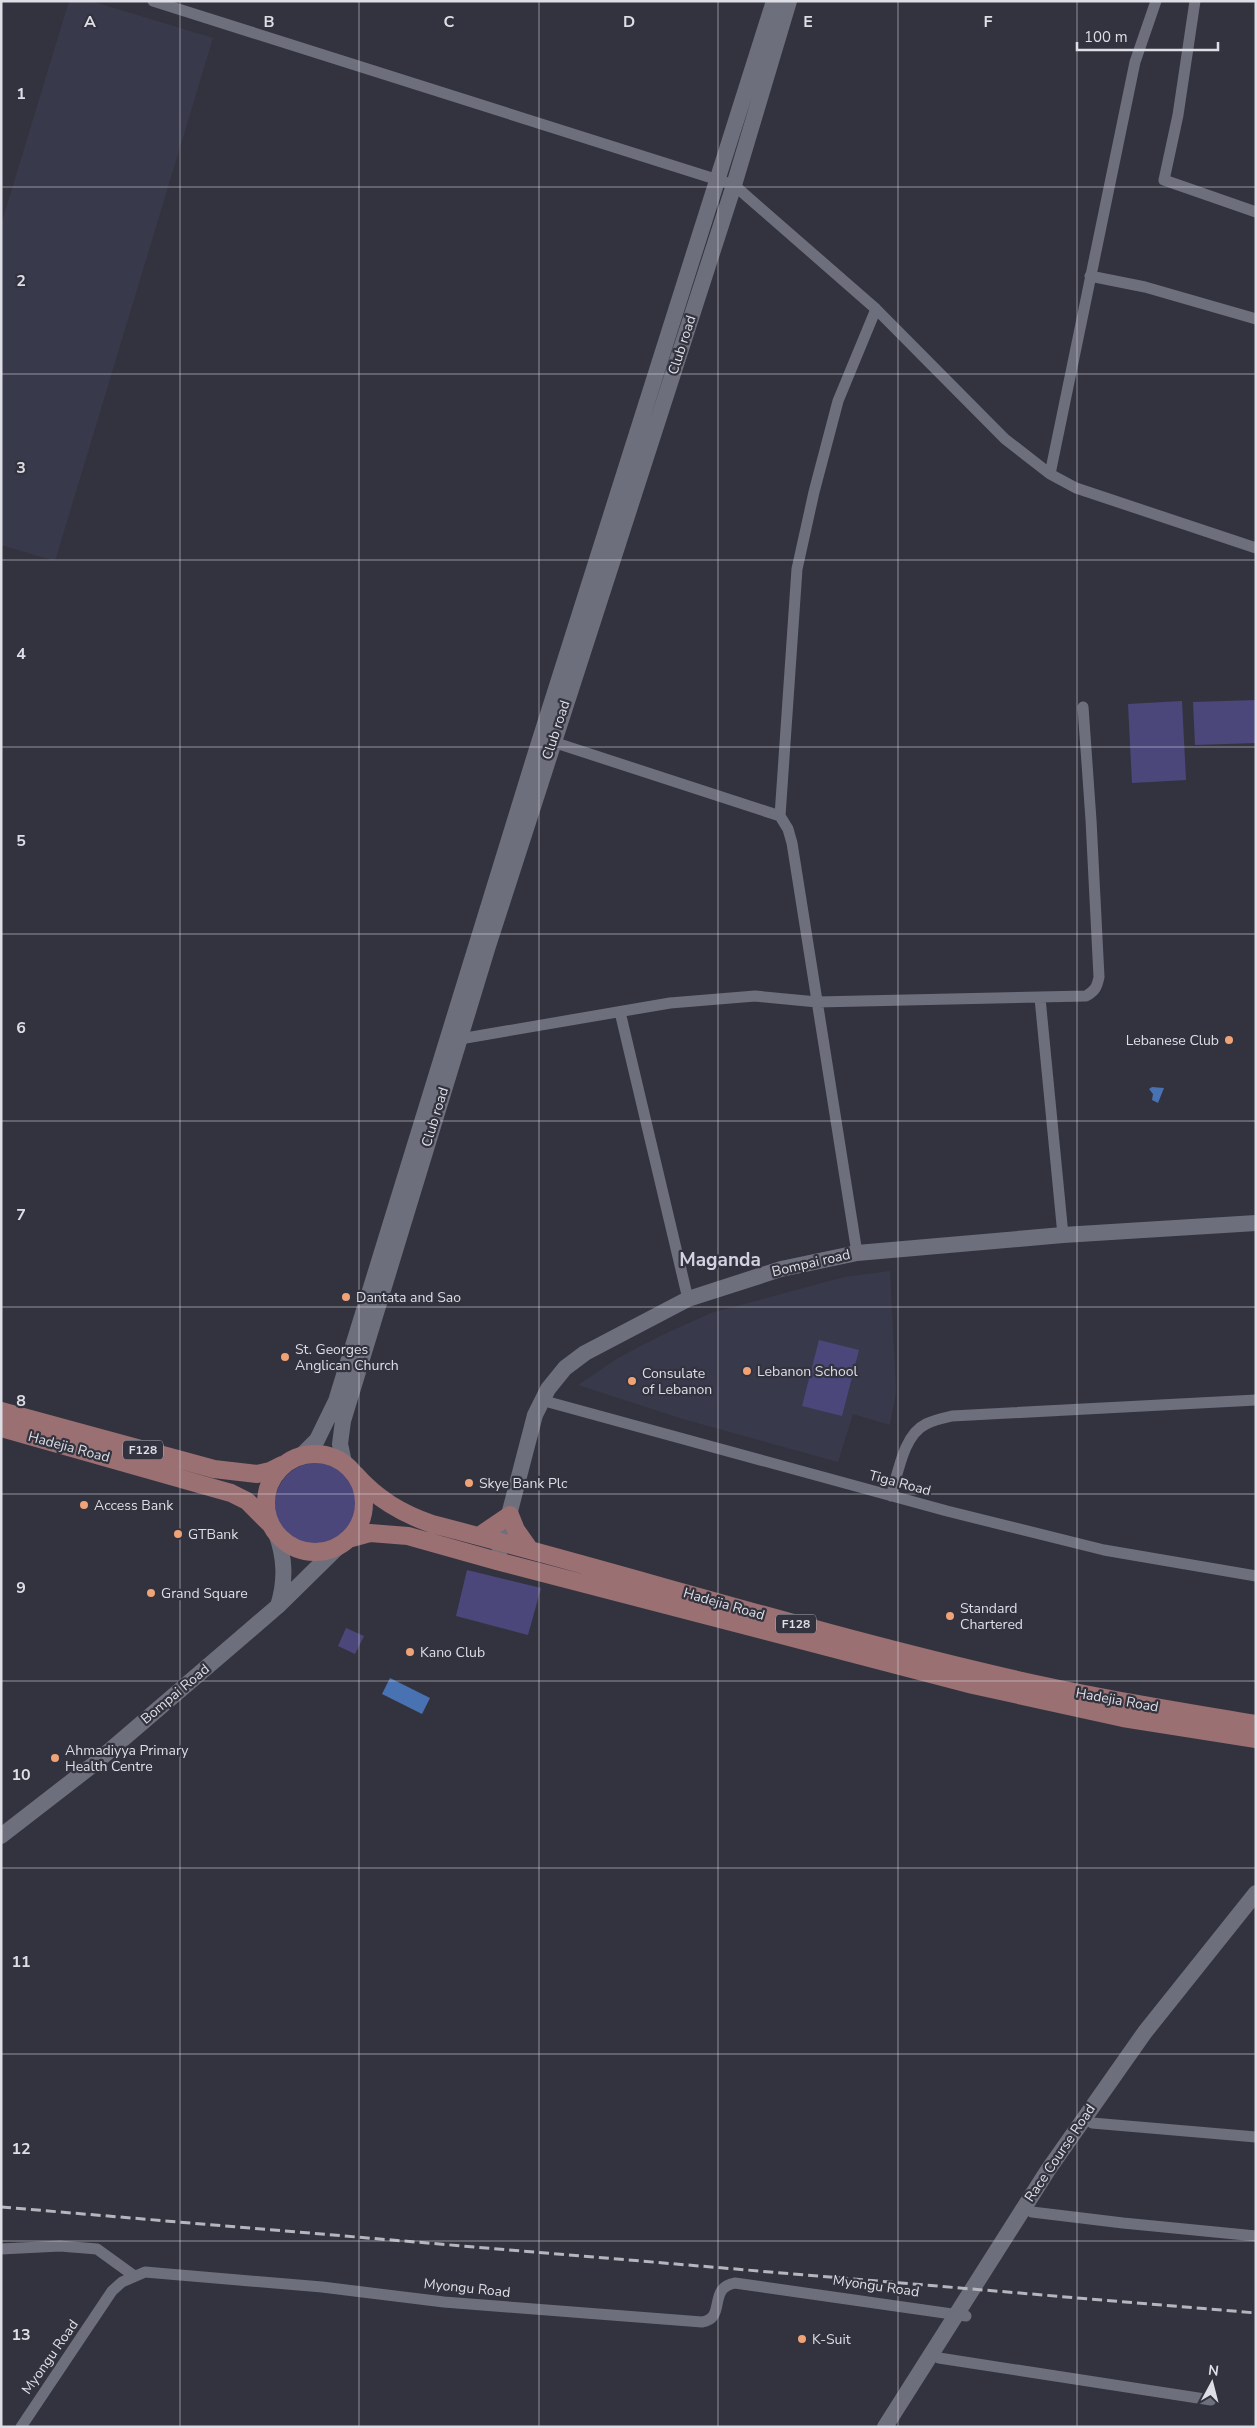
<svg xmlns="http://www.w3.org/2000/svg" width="1257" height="2428" font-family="'Nunito Sans',sans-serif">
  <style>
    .built { fill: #39394c }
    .green { fill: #4b477b }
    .water { fill: #4872b1 }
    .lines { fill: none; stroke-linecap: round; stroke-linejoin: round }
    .street { stroke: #6e6f7d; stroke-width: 11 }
    .secondary { stroke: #6e6f7d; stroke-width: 16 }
    .primary { stroke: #9a7073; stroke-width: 18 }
    .rail { stroke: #b5b5be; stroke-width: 3; stroke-dasharray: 10 5; stroke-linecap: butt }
    .grid { fill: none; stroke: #dedee6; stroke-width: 1; stroke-opacity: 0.55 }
    .poi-dot { fill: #efa377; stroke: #33333f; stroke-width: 2 }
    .labels { text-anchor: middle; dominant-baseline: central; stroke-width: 4.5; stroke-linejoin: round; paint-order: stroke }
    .shield { fill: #33333f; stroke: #ababb4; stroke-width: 1 }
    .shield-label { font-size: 12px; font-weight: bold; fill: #dedee6 }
    .street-label { font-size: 14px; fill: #dedee6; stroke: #33333f }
    .poi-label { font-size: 14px; fill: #dedee6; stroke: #33333f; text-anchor: start }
    .district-label { font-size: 19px; font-weight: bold; fill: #d2d2e2; stroke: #33333f }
    .grid-label { font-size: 16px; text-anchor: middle; font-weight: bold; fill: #dedee6; stroke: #33333f; stroke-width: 4.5; stroke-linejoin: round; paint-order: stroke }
  </style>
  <rect width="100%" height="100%" fill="#33333f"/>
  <path class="built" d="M69,1h22l122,37 -158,523 -54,-16v-320z
    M890,1271l6,121 -6,33 -37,-11 -15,48 -155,-43 -105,-34 40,-27 42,-22 51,-23 133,-36z"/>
  <path class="green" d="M1256,700v43l-61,2 -2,-43z
    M1182,701l4,79 -54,3 -4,-79z
    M819,1340l40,10 -17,66 -40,-10z
    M275 1504a41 41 0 1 1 82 0a41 41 0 1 1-82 0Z
    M467,1570l74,18 -13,47 -72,-19z
    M346,1628l18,8 -9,18 -17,-8z"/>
  <path class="water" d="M1152,1087l12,1 -6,15 -6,-3 1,-6 -4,-5z
    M390,1678l40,20 -8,16 -40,-20z"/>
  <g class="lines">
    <path class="street" d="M153,1l581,184 142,124 129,130 45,35 26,14 180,60
      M1195,1l-17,114 -14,65 92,32
      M1090,276l55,11 111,32
      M1050,474l85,-412 21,-61
      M553,742l227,74
      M1040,998l23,237
      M620,1012l68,287
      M460,1039l210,-36 85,-7 62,6 269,-6c9,-5 11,-9 13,-19l-8,-157 -8,-113
      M857,1253l-65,-410 -4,-14 -8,-13 17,-247 17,-77 24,-91 38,-92
      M541,1400l406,111 157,39 152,26
      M891,1496c7,-22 12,-61 35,-72 8,-4 17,-6 26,-8l304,-16
      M1092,2123l164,14
      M1032,2212l91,11 133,13
      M1,2249l59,-3 37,3 36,26
      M939,2358l272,42
      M21,2427l91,-136 10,-9 23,-10 177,15 122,15 258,20c25,-4 5,-34 33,-39l231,33"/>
    <path class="secondary" d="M300,1457l17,-17 19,-39 200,-649 238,-751
      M344,1463l-4,-19 3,-23 145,-475 246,-761 55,-184
      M276,1533c9,25 10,47 2,73
      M497,1561l38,-146 13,-26 17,-21 20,-15 103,-54 93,-30 76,-16 206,-18 193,-12
      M1,1836l93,-72 184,-158 62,-61
      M885,2427l163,-257 97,-138 111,-139"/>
    <path class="primary" d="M1,1411l213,58 43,5 13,-3 12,-6
      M1,1428l230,65 16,8 23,23
      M266 1503a49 49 0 1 1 98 0a49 49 0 1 1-98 0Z
      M355,1474c22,25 46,39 77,50 187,48 372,106 560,150 87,21 175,35 264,50
      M479,1536l31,-21 6,15 14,20
      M348,1539l22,-6 38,3 89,25 476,124 150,33 133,21"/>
    <path class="rail" d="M1,2207l1255,106"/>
  </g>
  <path class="grid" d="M180,1v2426M359,1v2426M539,1v2426M718,1v2426M898,1v2426M1077,1v2426M1,187h1255M1,374h1255M1,560h1255M1,747h1255M1,934h1255M1,1121h1255M1,1307h1255M1,1494h1255M1,1681h1255M1,1868h1255M1,2054h1255M1,2241h1255"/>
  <g class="poi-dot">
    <circle cx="1229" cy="1040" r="5"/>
    <circle cx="346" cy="1297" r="5"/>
    <circle cx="285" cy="1357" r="5"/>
    <circle cx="747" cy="1371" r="5"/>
    <circle cx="632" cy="1381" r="5"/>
    <circle cx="469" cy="1483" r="5"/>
    <circle cx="84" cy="1505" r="5"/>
    <circle cx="178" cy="1534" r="5"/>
    <circle cx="151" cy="1593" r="5"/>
    <circle cx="950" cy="1616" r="5"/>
    <circle cx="410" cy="1652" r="5"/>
    <circle cx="55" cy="1758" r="5"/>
    <circle cx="802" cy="2339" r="5"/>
  </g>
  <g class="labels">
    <g class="shield">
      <rect x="123" y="1440.5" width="40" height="19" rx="4"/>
      <rect x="776" y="1614.5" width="40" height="19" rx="4"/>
    </g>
    <g class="shield-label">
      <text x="143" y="1450">F128</text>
      <text x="796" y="1624">F128</text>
    </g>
    <g class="street-label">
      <text transform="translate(682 345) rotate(-72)">Club road</text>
      <text transform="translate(556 730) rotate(-72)">Club road</text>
      <text transform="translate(435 1117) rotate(-73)">Club road</text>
      <text transform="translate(811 1263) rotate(-13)">Bompai road</text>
      <text transform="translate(69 1447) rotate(15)">Hadejia Road</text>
      <text transform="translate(900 1483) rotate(15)">Tiga Road</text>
      <text transform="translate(724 1604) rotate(16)">Hadejia Road</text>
      <text transform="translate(175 1694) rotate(-40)">Bompai Road</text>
      <text transform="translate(1117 1700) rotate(10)">Hadejia Road</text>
      <text transform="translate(1060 2153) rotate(-56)">Race Course Road</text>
      <text transform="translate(876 2286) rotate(8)">Myongu Road</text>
      <text transform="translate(467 2288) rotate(6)">Myongu Road</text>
      <text transform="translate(50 2357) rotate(-55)">Myongu Road</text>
    </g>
    <g class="poi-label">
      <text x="1219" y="1040" text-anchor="end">Lebanese Club</text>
      <text x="356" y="1297">Dantata and Sao</text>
      <text x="295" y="1349">St. Georges<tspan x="295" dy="16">Anglican Church</tspan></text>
      <text x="757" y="1371">Lebanon School</text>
      <text x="642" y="1373">Consulate<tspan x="642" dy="16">of Lebanon</tspan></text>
      <text x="479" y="1483">Skye Bank Plc</text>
      <text x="94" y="1505">Access Bank</text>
      <text x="188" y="1534">GTBank</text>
      <text x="161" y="1593">Grand Square</text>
      <text x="960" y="1608">Standard<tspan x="960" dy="16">Chartered</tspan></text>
      <text x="420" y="1652">Kano Club</text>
      <text x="65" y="1750">Ahmadiyya Primary<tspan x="65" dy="16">Health Centre</tspan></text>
      <text x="812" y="2339">K-Suit</text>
    </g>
    <g class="district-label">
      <text x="720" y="1260">Maganda</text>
    </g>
  </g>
  <g class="grid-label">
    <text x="90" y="27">A</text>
    <text x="269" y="27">B</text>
    <text x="449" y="27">C</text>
    <text x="629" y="27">D</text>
    <text x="808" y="27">E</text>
    <text x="988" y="27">F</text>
    <text x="21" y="99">1</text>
    <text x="21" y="286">2</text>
    <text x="21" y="473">3</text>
    <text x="21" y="659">4</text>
    <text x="21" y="846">5</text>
    <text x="21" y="1033">6</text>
    <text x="21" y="1220">7</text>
    <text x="21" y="1406">8</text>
    <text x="21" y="1593">9</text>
    <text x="21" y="1780">10</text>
    <text x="21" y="1967">11</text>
    <text x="21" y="2154">12</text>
    <text x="21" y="2340">13</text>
  </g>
  <rect width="1257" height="2428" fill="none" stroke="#dedee6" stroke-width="5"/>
  <g transform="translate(1212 2383) rotate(7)" stroke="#33333f" stroke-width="4" paint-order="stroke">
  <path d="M0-4L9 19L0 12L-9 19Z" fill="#dedee6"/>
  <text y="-8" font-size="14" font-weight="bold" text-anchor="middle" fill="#dedee6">N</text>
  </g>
  <path d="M1077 42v8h141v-8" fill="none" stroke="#dedee6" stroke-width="2.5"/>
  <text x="1084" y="42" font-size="15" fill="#dedee6" stroke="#33333f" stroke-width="4" paint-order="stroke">100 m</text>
</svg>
